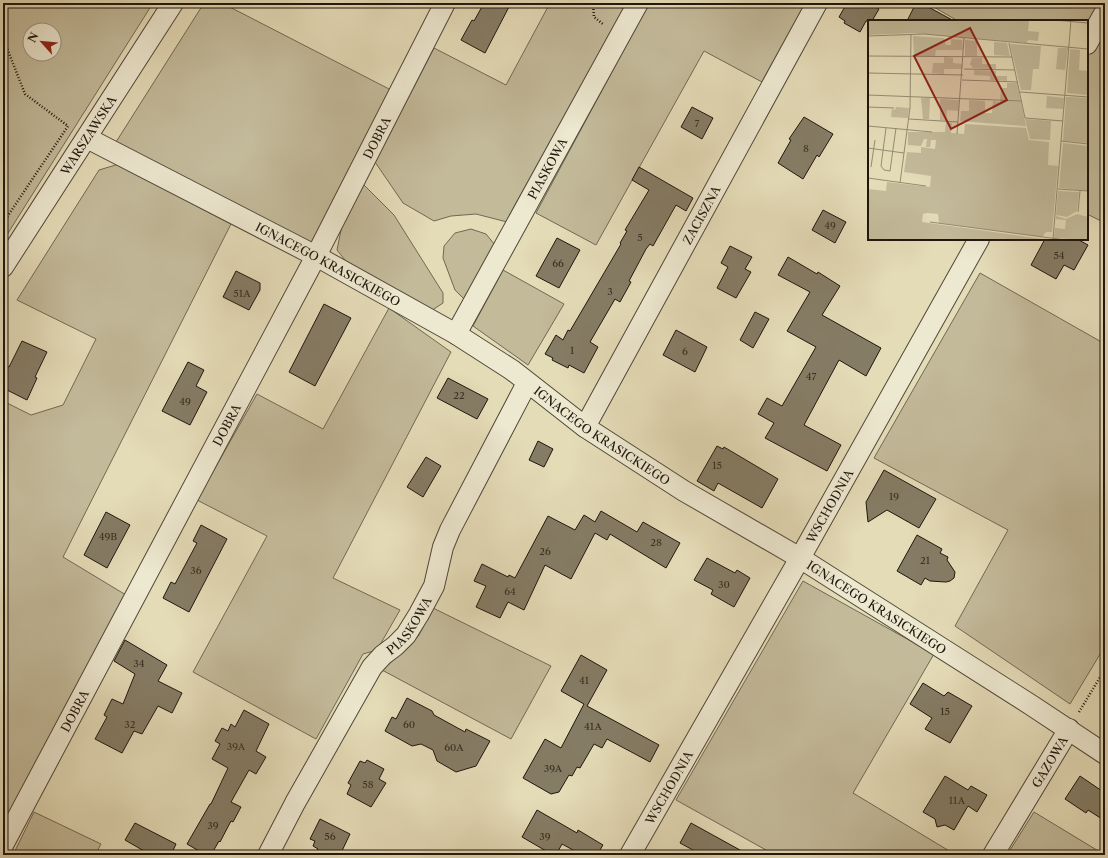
<svg xmlns="http://www.w3.org/2000/svg" width="1108" height="858" font-family="'Libre Caslon Text',serif">
  <style>
    .green { fill: #c3ba9a; stroke: #716854; fill-rule: evenodd }
    .building { fill: #857c65; stroke: #1f160d }
    .lines { fill: none; stroke-linecap: round; stroke-linejoin: round }
    .street-casing { stroke: #504738; stroke-width: 22 }
    .path { stroke: #1f160d; stroke-width: 2.5; stroke-dasharray: 1 2; stroke-linecap: butt }
    .street { stroke: #ede8d0; stroke-width: 20 }
    .labels { text-anchor: middle; dominant-baseline: central; stroke-width: 3; stroke-linejoin: round; paint-order: stroke }
    .number-label { font-size: 10px; fill: #383023 }
    .street-label { font-size: 12px; fill: #1f160d; stroke: #ede8d0 }
    .inset-road { fill: none; stroke: #958c73; stroke-width: 1 }
    .view { fill: #8f2418; fill-opacity: 0.15; stroke: #8f2418; stroke-width: 2 }
    .inset-edge { fill: none; stroke: #1f160d; stroke-width: 2 }
  </style>
  <rect width="100%" height="100%" fill="#e4dbb7"/>
  <filter id="stains"><feTurbulence type="fractalNoise" baseFrequency=".005" numOctaves="4"/><feColorMatrix values="0 0 0 0 .2 0 0 0 0 .09 0 0 0 0 .02 0 0 0 .5 -.17"/></filter>
  <radialGradient id="worn" r=".72"><stop offset=".6" stop-color="#630" stop-opacity="0"/><stop offset="1" stop-color="#630" stop-opacity=".3"/></radialGradient>
  <path class="green" d="M3,3h150l-150,238zM30,30h24v24h-24z
    M204,3h18l169,87 -78,154 -197,-102z
    M550,3h79l-122,219 -31,-8 -25,2 -17,5 -31,-18 -28,-41 59,-114 72,37z
    M649,3h157l-44,79 -58,-31 -108,194 -60,-32z
    M927,3h178v220l-18,-9v-193h-129z
    M119,164l112,60 -168,333 63,38 -123,233v-427l28,14 32,-10 33,-66 -79,-39 82,-130z
    M363,184l31,31 49,78v10l-12,8 -82,-46 -12,-15 6,-30z
    M471,229l15,5 9,11 -29,56 -11,-11 -12,-32 1,-12 11,-13z
    M503,270l61,34 -36,61 -55,-39z
    M980,273l125,71v302l-35,58 -115,-78 53,-96 -134,-72z
    M389,308l62,44 -118,226 67,32 -23,40 -14,4 -47,85 -123,-67 74,-136 -70,-36 60,-106 66,35z
    M803,581l131,73 -81,139 103,62h-181l-99,-55z
    M433,608l118,58 -40,73 -129,-69 29,-25 8,-10z
    M34,812l67,32 -6,11h-82z
    M1034,812l71,43h-98z"/>
  <path class="building" d="M484,3h27l-26,50 -24,-13 11,-20 2,1z
    M847,3h21l11,6 -7,12h-6l-6,11 -16,-9 1,-2 -6,-4z
    M916,3h5l33,18h-47z
    M692,107l21,11 -11,21 -21,-12z
    M804,117l29,17 -14,23 -2,-2 -14,24 -25,-16 13,-23 -2,-1z
    M639,167l54,31 -7,13 -10,-6 -23,41 -3,-2 -4,5 -17,32 2,1 -11,20 -5,-3 -25,43 8,5 -14,26 -15,-8 -1,3 -16,-8 1,-2 -8,-4 11,-19 7,5 5,-10 2,1 51,-87 -1,-1 7,-12 -2,-1 24,-40 -17,-10z
    M823,210l23,12 -11,21 -23,-13z
    M557,238l23,12 -21,38 -23,-12z
    M1045,239h32l11,6 -14,25 -10,-5 -8,14 -25,-14z
    M730,246l22,11 -7,12 6,3 -15,26 -19,-10 11,-21 -7,-4z
    M788,257l29,17 1,-2 22,14 -18,29 59,33 -15,28 -27,-16 -35,65 37,20 -14,26 -62,-33 9,-15 -16,-9 9,-16 15,8 34,-59 -29,-16 23,-39 -32,-17z
    M236,271l24,12v7l-11,20 -26,-13z
    M324,304l27,14 -36,68 -26,-14z
    M755,312l14,7 -16,29 -13,-8z
    M676,330l31,17 -12,25 -32,-17z
    M22,341l25,11 -12,25 2,1 -10,22 -24,-12v-24l6,3z
    M188,362l16,8 -8,16 11,6 -17,33 -28,-14z
    M448,378l40,21 -11,20 -40,-21z
    M538,441l15,8 -9,18 -15,-7z
    M717,446l6,3 1,-2 54,32 -16,29 -44,-25 -4,8 -17,-10z
    M426,457l15,9 -18,31 -16,-10z
    M884,470l52,29 -17,29 -32,-18 -19,12 -2,-20z
    M601,511l36,21 6,-10 37,21 -14,25 -56,-34 -3,6 -12,-7 -24,46 -26,-14 -21,45 -16,-8 -8,16 -24,-11 10,-21 -12,-5 8,-17 26,13 1,-2 6,3 33,-62 27,14 9,-15 11,7z
    M106,512l24,13 -23,43 -23,-13z
    M201,525l26,14 -38,73 -26,-14 8,-16 4,2 22,-41 -4,-2z
    M917,535l25,14 -2,4 8,4 -1,3 8,12 -1,6 -4,3 -4,1 -16,-1 -5,-3 -4,7 -24,-14z
    M707,558l28,15 2,-3 13,8 -16,29 -23,-13 2,-4 -19,-10z
    M125,640l42,25 -9,16 24,12 -10,20 -14,-7 -16,28 -8,-3 -12,22 -27,-14 12,-22 -3,-2 8,-16 11,5 12,-30 -21,-13z
    M581,655l26,15 -20,36 72,39 -9,17 -43,-23 -5,9 -8,-4 -14,24 -3,-1 -5,9 -3,-1 -10,17 -8,2 -28,-16 22,-39 16,9 23,-44 -23,-13z
    M923,683l21,13 4,-4 24,14 -22,37 -25,-14 7,-11 -22,-14z
    M407,698l25,13 2,4 31,17 1,-3 24,12 -14,25 -20,6 -19,-11 -4,-11 -12,-6 -9,2 -27,-15 7,-14 4,2z
    M244,710l25,14 -13,27 10,6 -10,17 -7,-4 -18,32 10,5 -8,15 -2,-1 -11,21 -1,-1 -8,14h-5l-19,-11 23,-40h1l17,-36 -16,-9 8,-15 -5,-3 7,-13 6,3 3,-7 4,3z
    M367,760l17,9 -5,10 7,4 -15,24 -24,-13 4,-9 -3,-2 12,-22 5,2z
    M945,776l23,14 3,-4 16,9 -10,17 -9,-6 -14,24 -9,-5 -8,2 -2,-8 -12,-7z
    M1080,776l25,17v28l-17,-11 -2,3 -21,-14z
    M537,810l40,23 1,-3 25,15 -6,10h-15l-20,-11 -6,11h-3l-31,-18z
    M320,819l30,15 -10,21h-25l3,-6 -5,-3 2,-5 -5,-2z
    M135,823l41,21 -5,11h-20l-26,-15z
    M691,823l58,32h-47l-22,-12z"/>
  <g class="lines">
    <defs>
      <g id="street">
        <path d="M1087,44l18,-32"/>
        <path id="s1" d="M87,138l229,118 140,78 56,36 73,57 99,64 116,67 231,147 74,49"/>
        <path id="s2" d="M3,267l170,-264"/>
        <path id="s3" d="M456,334l182,-331"/>
        <path id="s4" d="M585,427l232,-424"/>
        <path id="s5" d="M3,845l313,-589 129,-253"/>
        <path id="s6" d="M268,855l27,-52 77,-136 11,-12 12,-9 11,-11 13,-21 15,-28 9,-39 7,-17 77,-147"/>
        <path id="s7" d="M630,855l170,-297 179,-319"/>
        <path id="s8" d="M993,855l76,-126"/>
      </g>
    </defs>
    <use href="#street" class="street-casing"/>
    <path class="path" d="M593,3l1,14 9,7
      M3,38l22,56 43,32 -65,97
      M1079,712l26,-43"/>
    <use href="#street" class="street"/>
  </g>
  <g class="labels">
    <g class="number-label">
      <text x="697" y="123">7</text>
      <text x="806" y="148">8</text>
      <text x="830" y="225">49</text>
      <text x="640" y="237">5</text>
      <text x="1059" y="255">54</text>
      <text x="558" y="263">66</text>
      <text x="610" y="291">3</text>
      <text x="242" y="293">51A</text>
      <text x="572" y="350">1</text>
      <text x="685" y="351">6</text>
      <text x="811" y="376">47</text>
      <text x="459" y="395">22</text>
      <text x="185" y="401">49</text>
      <text x="717" y="465">15</text>
      <text x="894" y="496">19</text>
      <text x="108" y="536">49B</text>
      <text x="656" y="542">28</text>
      <text x="545" y="551">26</text>
      <text x="925" y="560">21</text>
      <text x="196" y="570">36</text>
      <text x="724" y="584">30</text>
      <text x="510" y="591">64</text>
      <text x="139" y="663">34</text>
      <text x="584" y="680">41</text>
      <text x="945" y="711">15</text>
      <text x="130" y="724">32</text>
      <text x="409" y="724">60</text>
      <text x="593" y="726">41A</text>
      <text x="236" y="746">39A</text>
      <text x="454" y="747">60A</text>
      <text x="553" y="768">39A</text>
      <text x="368" y="784">58</text>
      <text x="957" y="800">11A</text>
      <text x="213" y="825">39</text>
      <text x="330" y="836">56</text>
      <text x="545" y="836">39</text>
    </g>
    <g class="street-label">
      <text stroke="none"><textPath href="#s2" startOffset="157">WARSZAWSKA</textPath></text>
      <text stroke="none"><textPath href="#s5" startOffset="800">DOBRA</textPath></text>
      <text stroke="none"><textPath href="#s3" startOffset="189">PIASKOWA</textPath></text>
      <text stroke="none"><textPath href="#s4" startOffset="242">ZACISZNA</textPath></text>
      <text stroke="none"><textPath href="#s1" startOffset="272">IGNACEGO KRASICKIEGO</textPath></text>
      <text stroke="none"><textPath href="#s5" startOffset="476">DOBRA</textPath></text>
      <text stroke="none"><textPath href="#s1" startOffset="596">IGNACEGO KRASICKIEGO</textPath></text>
      <text stroke="none"><textPath href="#s7" startOffset="402">WSCHODNIA</textPath></text>
      <text stroke="none"><textPath href="#s1" startOffset="920">IGNACEGO KRASICKIEGO</textPath></text>
      <text stroke="none"><textPath href="#s6" startOffset="271">PIASKOWA</textPath></text>
      <text stroke="none"><textPath href="#s5" startOffset="152">DOBRA</textPath></text>
      <text stroke="none"><textPath href="#s8" startOffset="109">GAZOWA</textPath></text>
      <text stroke="none"><textPath href="#s7" startOffset="78">WSCHODNIA</textPath></text>
    </g>
  </g>
  <g transform="translate(868 20)">
    <rect width="220" height="220" fill="#e4dbb7"/>
    <path d="M0,0h161l-1,11 11,1 -1,9 -10,-1 -1,3 -115,-10 -44,2zM45,16l31,2 2,7h5v-6l11,1 1,10h-27l-1,6h-21zM97,20l12,1v15h-12zM126,22l13,1 3,13 -16,-1zM142,24l31,2 -2,23h-6l-2,21h-10zM190,28h10l-3,22 -9,-1zM202,29l10,1 -1,20 9,1v24l-21,-2zM76,37l9,1v5l10,1 -1,5h-18v5l-12,-1 1,-10h11zM104,38h10v6h14v5l-23,-1 -3,-4zM106,50l22,1v5h11v5l-17,-1v-4l-16,-1zM139,63h10l9,43 -66,-5 1,-10h8v-11l16,1v12h7l1,-12 7,1 1,-14h6zM179,76l17,2 -1,11 -17,-1zM198,77l22,1v45l-25,-2zM53,78h9l-1,21h-6zM72,79l19,1v11l-12,-1 -1,11 -6,-1zM28,87l13,1 -1,10 -17,-1 1,-8 3,1zM157,99l26,2 -1,19 -20,-1zM78,102l6,1 -1,10 13,1 1,-10 61,4 3,12 20,2 -1,23 10,1 -6,66h-6l-4,5 -103,-14 -1,-9 -11,-1 -4,1 -1,8 128,18h-182v-51l18,2 1,-9 43,5 1,-11 -27,-4 3,-20 14,1v-6l14,2 1,-9h-5l-1,7h-4l1,-8h-3l-3,7 -13,-1v-13h37zM195,123l25,3v45l-29,-3zM190,171l21,1 -2,19 -10,6 -11,-2zM209,194l11,3v23l-34,-2 1,-10 10,1 1,-9 -10,-1v-3l10,3z" fill="#c3ba9a"/>
    <path class="inset-road" d="M186,0l34,3M0,16l56,-2 164,15M141,23l16,75 38,3M0,36l144,1M96,49l51,1M0,53l95,2M94,60l56,2M152,72l68,5M0,75l154,6M0,87l26,1M41,99l49,3M0,106l64,6M18,108l-5,38 3,4 6,1 6,-43M89,114l7,-96M193,121l27,3M0,128l36,5M3,147l4,-27M0,158l58,8M32,163l10,-75 1,-74M190,169l30,2M210,192l2,-21M62,202l136,18M185,219l18,-219"/>
    <path class="view" d="M102,8l37,72 -56,29 -37,-73z"/>
    <rect width="220" height="220" class="inset-edge"/>
  </g>
  <rect width="1108" height="858" fill="none" stroke="#e4dbb7" stroke-width="16"/>
  <rect x="4" y="4" width="1100" height="850" fill="none" stroke="#1f160d" stroke-width="2"/>
  <rect x="8" y="8" width="1092" height="842" fill="none" stroke="#1f160d"/>
  <g transform="translate(42 42) rotate(297)"><circle r="19" fill="#ede8d0" stroke="#9b9482"/>
  <path d="M0-3L7 15L0 10L-7 15Z" fill="#8f2418"/>
  <text y="-6" font-size="11" font-weight="bold" text-anchor="middle" fill="#1f160d">N</text>
  </g>
  <rect width="100%" height="100%" filter="url(#stains)"/>
  <rect width="100%" height="100%" fill="url(#worn)"/>
</svg>
